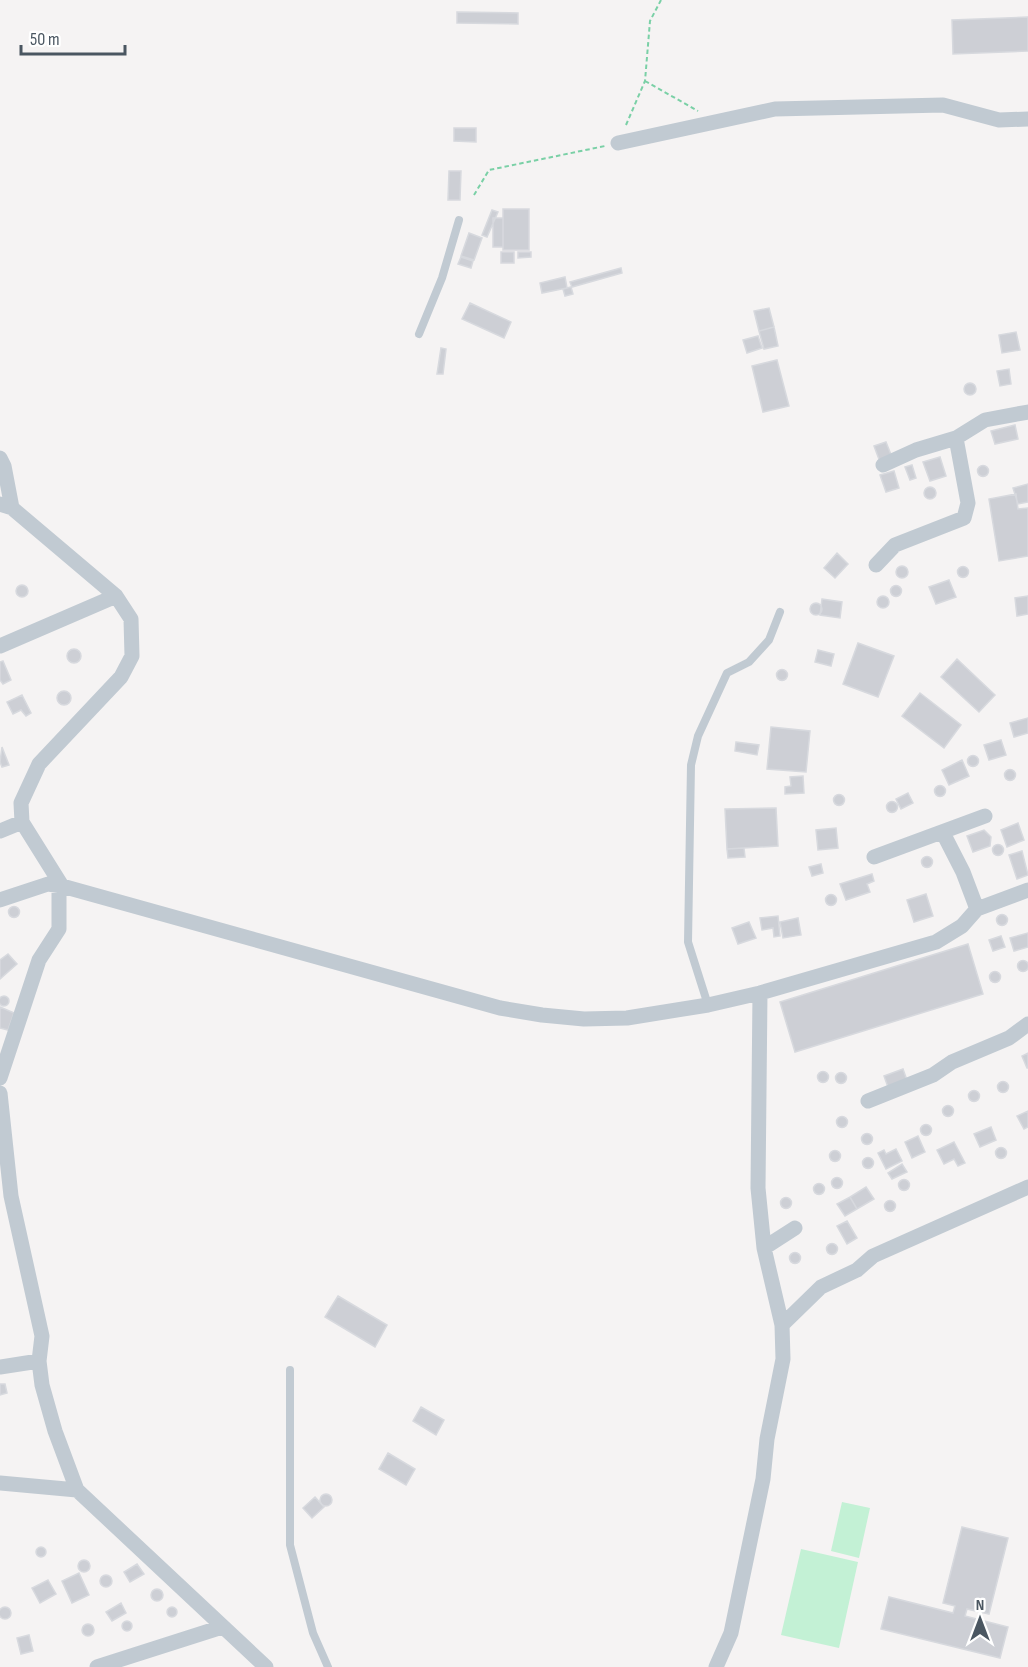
<svg xmlns="http://www.w3.org/2000/svg" width="1028" height="1667" font-family="'Sofia Sans Condensed',sans-serif">
  <style>
    .grass { fill: #c3f1d5 }
    .building { fill: #cdcfd5; stroke: #d7d9de; stroke-width: 1.5 }
    .lines { fill: none; stroke-linecap: round; stroke-linejoin: round }
    .path { stroke: #7ad0a6; stroke-width: 2; stroke-dasharray: 4.5 3; stroke-linecap: butt }
    .service { stroke: #c1cad2; stroke-width: 8 }
    .minor { stroke: #c1cad2; stroke-width: 15 }
  </style>
  <rect width="100%" height="100%" fill="#f5f3f3"/>
  <path class="grass" d="M842,1502l28,6 -11,50 -28,-7z
    M801,1549l57,13 -19,86 -58,-13z"/>
  <path class="building" d="M457,12l61,1v11l-61,-1z
    M1028,17v34l-75,3 -1,-34z
    M454,128h22v14l-22,-1z
    M449,171h12l-1,29h-12z
    M503,209h26v41h-26z
    M492,210l6,2 -11,25 -5,-2z
    M493,218h10v29h-10z
    M469,233l13,5 -8,22 -13,-4z
    M501,252h13v11h-13z
    M518,252h13v5l-13,1z
    M461,257l12,4 -2,7 -13,-4z
    M621,268l1,5 -50,14 -2,-5z
    M565,277l2,11 -25,5 -2,-10z
    M571,287l2,7 -8,2 -2,-7z
    M470,303l41,19 -7,16 -42,-19z
    M769,308l5,19 -15,4 -5,-20z
    M774,327l4,19 -14,3 -5,-18z
    M1016,332l4,18 -18,3 -3,-18z
    M758,336l4,12 -15,5 -4,-13z
    M441,348l5,1 -3,25h-6z
    M777,360l12,46 -26,6 -11,-46z
    M1009,369l2,15 -11,2 -3,-15z
    M964 389a6 6 0 1 1 12 0a6 6 0 1 1-12 0Z
    M1015,425l3,14 -23,5 -4,-13z
    M886,442l6,15 -12,5 -6,-16z
    M940,457l6,19 -16,5 -7,-19z
    M912,465l4,13 -6,2 -5,-13z
    M977.5 471a5.5 5.5 0 1 1 11 0a5.5 5.5 0 1 1-11 0Z
    M894,471l5,17 -13,4 -6,-17z
    M1028,484v18l-10,2 -5,-16z
    M924 493a6 6 0 1 1 12 0a6 6 0 1 1-12 0Z
    M1016,494l2,15 10,-1v48l-29,5 -10,-62z
    M837,553l11,11 -13,14 -11,-10z
    M896 572a6 6 0 1 1 12 0a6 6 0 1 1-12 0Z
    M957.5 572a5.5 5.5 0 1 1 11 0a5.5 5.5 0 1 1-11 0Z
    M949,580l7,17 -20,7 -7,-17z
    M16 591a6 6 0 1 1 12 0a6 6 0 1 1-12 0Z
    M890.5 591a5.5 5.5 0 1 1 11 0a5.5 5.5 0 1 1-11 0Z
    M1028,596v18l-11,2 -2,-18z
    M877 602a6 6 0 1 1 12 0a6 6 0 1 1-12 0Z
    M822,599l20,3 -2,16 -20,-3z
    M810 609a6 6 0 1 1 12 0a6 6 0 1 1-12 0Z
    M858,643l36,13 -16,41 -35,-13z
    M67 656a7 7 0 1 1 14 0a7 7 0 1 1-14 0Z
    M818,650l16,4 -3,12 -16,-4z
    M957,659l38,36 -16,17 -38,-35z
    M3,661l8,19 -8,4 -3,-4v-18z
    M776.5 675a5.5 5.5 0 1 1 11 0a5.5 5.5 0 1 1-11 0Z
    M57 698a7 7 0 1 1 14 0a7 7 0 1 1-14 0Z
    M920,693l41,32 -17,23 -42,-32z
    M22,695l9,18 -5,3 -5,-6 -8,4 -6,-12z
    M1028,718v15l-14,4 -4,-14z
    M771,727l39,4 -4,41 -39,-3z
    M1001,740l5,15 -17,5 -5,-15z
    M736,742l23,3 -2,10 -22,-4z
    M2,747l7,18 -7,2 -2,-5z
    M967.5 761a5.5 5.5 0 1 1 11 0a5.5 5.5 0 1 1-11 0Z
    M962,760l7,16 -20,9 -7,-15z
    M1004.5 775a5.5 5.5 0 1 1 11 0a5.5 5.5 0 1 1-11 0Z
    M803,776l1,17 -19,1v-7l6,-1 -1,-9z
    M934.5 791a5.5 5.5 0 1 1 11 0a5.5 5.5 0 1 1-11 0Z
    M908,793l5,10 -12,6 -5,-10z
    M833.5 800a5.5 5.5 0 1 1 11 0a5.5 5.5 0 1 1-11 0Z
    M886.5 807a5.5 5.5 0 1 1 11 0a5.5 5.5 0 1 1-11 0Z
    M776,808l2,38 -51,3 -2,-40z
    M1018,823l6,17 -17,7 -6,-17z
    M836,828l2,20 -20,2 -2,-20z
    M984,830l7,7 -1,9 -17,6 -6,-16z
    M992.5 850a5.5 5.5 0 1 1 11 0a5.5 5.5 0 1 1-11 0Z
    M744,848l1,9 -17,1 -1,-9z
    M1022,851l6,24 -11,4 -8,-24z
    M921.5 862a5.5 5.5 0 1 1 11 0a5.5 5.5 0 1 1-11 0Z
    M821,864l2,9 -11,3 -3,-9z
    M872,874l2,7 -7,3 3,8 -24,8 -6,-16z
    M926,894l7,22 -19,6 -7,-22z
    M825.5 900a5.5 5.5 0 1 1 11 0a5.5 5.5 0 1 1-11 0Z
    M8.5 912a5.5 5.5 0 1 1 11 0a5.5 5.5 0 1 1-11 0Z
    M996.5 920a5.5 5.5 0 1 1 11 0a5.5 5.5 0 1 1-11 0Z
    M778,916l2,20 -6,1 -1,-9 -11,2 -2,-12z
    M798,918l3,17 -18,3 -3,-16z
    M749,922l7,16 -18,6 -6,-16z
    M1028,933v14l-14,4 -4,-13z
    M1001,936l4,11 -12,4 -4,-11z
    M968,944l15,50 -188,58 -15,-50z
    M8,954l9,10 -17,15v-19z
    M1017.5 966a5.5 5.5 0 1 1 11 0a5.5 5.5 0 1 1-11 0Z
    M989.5 977a5.5 5.5 0 1 1 11 0a5.5 5.5 0 1 1-11 0Z
    M-1 1001a5 5 0 1 1 10 0a5 5 0 1 1-10 0Z
    M0,1007l14,6 -6,17 -8,-2z
    M1028,1053v15h-1l-5,-12z
    M903,1069l5,14 -19,7 -5,-14z
    M817.5 1077a5.5 5.5 0 1 1 11 0a5.5 5.5 0 1 1-11 0Z
    M835.5 1078a5.5 5.5 0 1 1 11 0a5.5 5.5 0 1 1-11 0Z
    M997.5 1087a5.5 5.5 0 1 1 11 0a5.5 5.5 0 1 1-11 0Z
    M968.5 1096a5.5 5.5 0 1 1 11 0a5.5 5.5 0 1 1-11 0Z
    M942.5 1111a5.5 5.5 0 1 1 11 0a5.5 5.5 0 1 1-11 0Z
    M1028,1111v16l-4,2 -7,-13z
    M836.5 1122a5.5 5.5 0 1 1 11 0a5.5 5.5 0 1 1-11 0Z
    M920.5 1130a5.5 5.5 0 1 1 11 0a5.5 5.5 0 1 1-11 0Z
    M991,1127l5,13 -16,7 -6,-13z
    M861.5 1139a5.5 5.5 0 1 1 11 0a5.5 5.5 0 1 1-11 0Z
    M918,1136l7,16 -13,6 -7,-16z
    M954,1142l11,21 -7,3 -4,-7 -10,5 -7,-14z
    M995.5 1153a5.5 5.5 0 1 1 11 0a5.5 5.5 0 1 1-11 0Z
    M896,1149l6,12 -16,8 -8,-16 6,-3 2,4z
    M829.5 1156a5.5 5.5 0 1 1 11 0a5.5 5.5 0 1 1-11 0Z
    M862.5 1163a5.5 5.5 0 1 1 11 0a5.5 5.5 0 1 1-11 0Z
    M902,1164l5,8 -15,7 -4,-6z
    M831.5 1183a5.5 5.5 0 1 1 11 0a5.5 5.5 0 1 1-11 0Z
    M898.5 1185a5.5 5.5 0 1 1 11 0a5.5 5.5 0 1 1-11 0Z
    M813.5 1189a5.5 5.5 0 1 1 11 0a5.5 5.5 0 1 1-11 0Z
    M866,1187l8,12 -17,10 -7,-12z
    M850,1197l7,12 -12,7 -8,-12z
    M780.5 1203a5.5 5.5 0 1 1 11 0a5.5 5.5 0 1 1-11 0Z
    M884.5 1206a5.5 5.5 0 1 1 11 0a5.5 5.5 0 1 1-11 0Z
    M847,1221l10,17 -10,6 -10,-18z
    M826.5 1249a5.5 5.5 0 1 1 11 0a5.5 5.5 0 1 1-11 0Z
    M789.5 1258a5.5 5.5 0 1 1 11 0a5.5 5.5 0 1 1-11 0Z
    M338,1296l49,29 -12,22 -50,-30z
    M0,1384h5l2,9 -7,2z
    M421,1407l23,13 -8,15 -23,-14z
    M388,1453l27,16 -9,16 -27,-16z
    M320 1500a6 6 0 1 1 12 0a6 6 0 1 1-12 0Z
    M315,1497l9,10 -12,11 -9,-10z
    M962,1527l46,11 -19,76 -22,-5 -2,7 43,11 -8,31 -119,-29 8,-32 64,16 2,-7 -12,-3z
    M36 1552a5 5 0 1 1 10 0a5 5 0 1 1-10 0Z
    M78 1566a6 6 0 1 1 12 0a6 6 0 1 1-12 0Z
    M137,1564l7,10 -14,8 -6,-10z
    M79,1573l10,22 -17,8 -10,-22z
    M100 1581a6 6 0 1 1 12 0a6 6 0 1 1-12 0Z
    M48,1580l8,14 -16,9 -8,-15z
    M151 1595a6 6 0 1 1 12 0a6 6 0 1 1-12 0Z
    M121,1603l5,10 -14,8 -6,-9z
    M167 1612a5 5 0 1 1 10 0a5 5 0 1 1-10 0Z
    M-1 1613a6 6 0 1 1 12 0a6 6 0 1 1-12 0Z
    M122 1626a5 5 0 1 1 10 0a5 5 0 1 1-10 0Z
    M82 1630a6 6 0 1 1 12 0a6 6 0 1 1-12 0Z
    M29,1635l4,16 -12,3 -4,-16z"/>
  <g class="lines">
    <path class="path" d="M645,81l53,30
      M626,125l19,-44 5,-60 11,-21
      M474,195l15,-25 116,-24"/>
    <path class="service" d="M419,334l23,-56 17,-58
      M708,1005l-20,-63 3,-177 7,-29 29,-63 22,-11 20,-22 11,-28
      M290,1370v175l23,88 15,34"/>
    <path class="minor" d="M618,143l157,-34 168,-4 56,15 29,-1
      M0,458l4,8 8,42
      M883,465l33,-15 40,-12
      M0,504l12,4 104,88 15,23 1,37 -11,21 -82,87 -18,39 1,19 40,64 -3,5v38l-20,31 -39,118
      M876,565l19,-20 69,-27 4,-15 -12,-65 29,-18 43,-8
      M0,646l116,-50
      M0,831l22,-9
      M943,833l20,39 14,37
      M874,857l111,-41
      M0,900l48,-16 14,2 438,122 42,7 42,4 43,-1 81,-13 52,-12 176,-51 26,-16 15,-17 51,-19
      M0,1093l11,103 31,140 -3,25 3,24 13,46 22,59 189,177
      M868,1101l65,-26 19,-13 57,-24 19,-14
      M764,1248l31,-20
      M782,1325l39,-38 36,-17 16,-14 155,-69
      M0,1367l39,-6
      M0,1483l77,7
      M97,1667l125,-40
      M716,1667l15,-34 32,-154 4,-40 16,-80 -1,-34 -18,-77 -6,-60 2,-195"/>
  </g>
  <g transform="translate(980 1619)" stroke="#ffffff" stroke-width="4.5" paint-order="stroke">
  <path d="M0-4.5L10 22L0 15L-10 22Z" fill="#4a5661"/>
  <text y="-9" font-size="16" font-weight="bold" text-anchor="middle" fill="#4a5661">N</text>
  </g>
  <path d="M21 45v9h104v-9" fill="none" stroke="#4a5661" stroke-width="3"/>
  <text x="30" y="45" font-size="18" fill="#4a5661" stroke="#ffffff" stroke-width="4.5" paint-order="stroke">50 m</text>
</svg>
